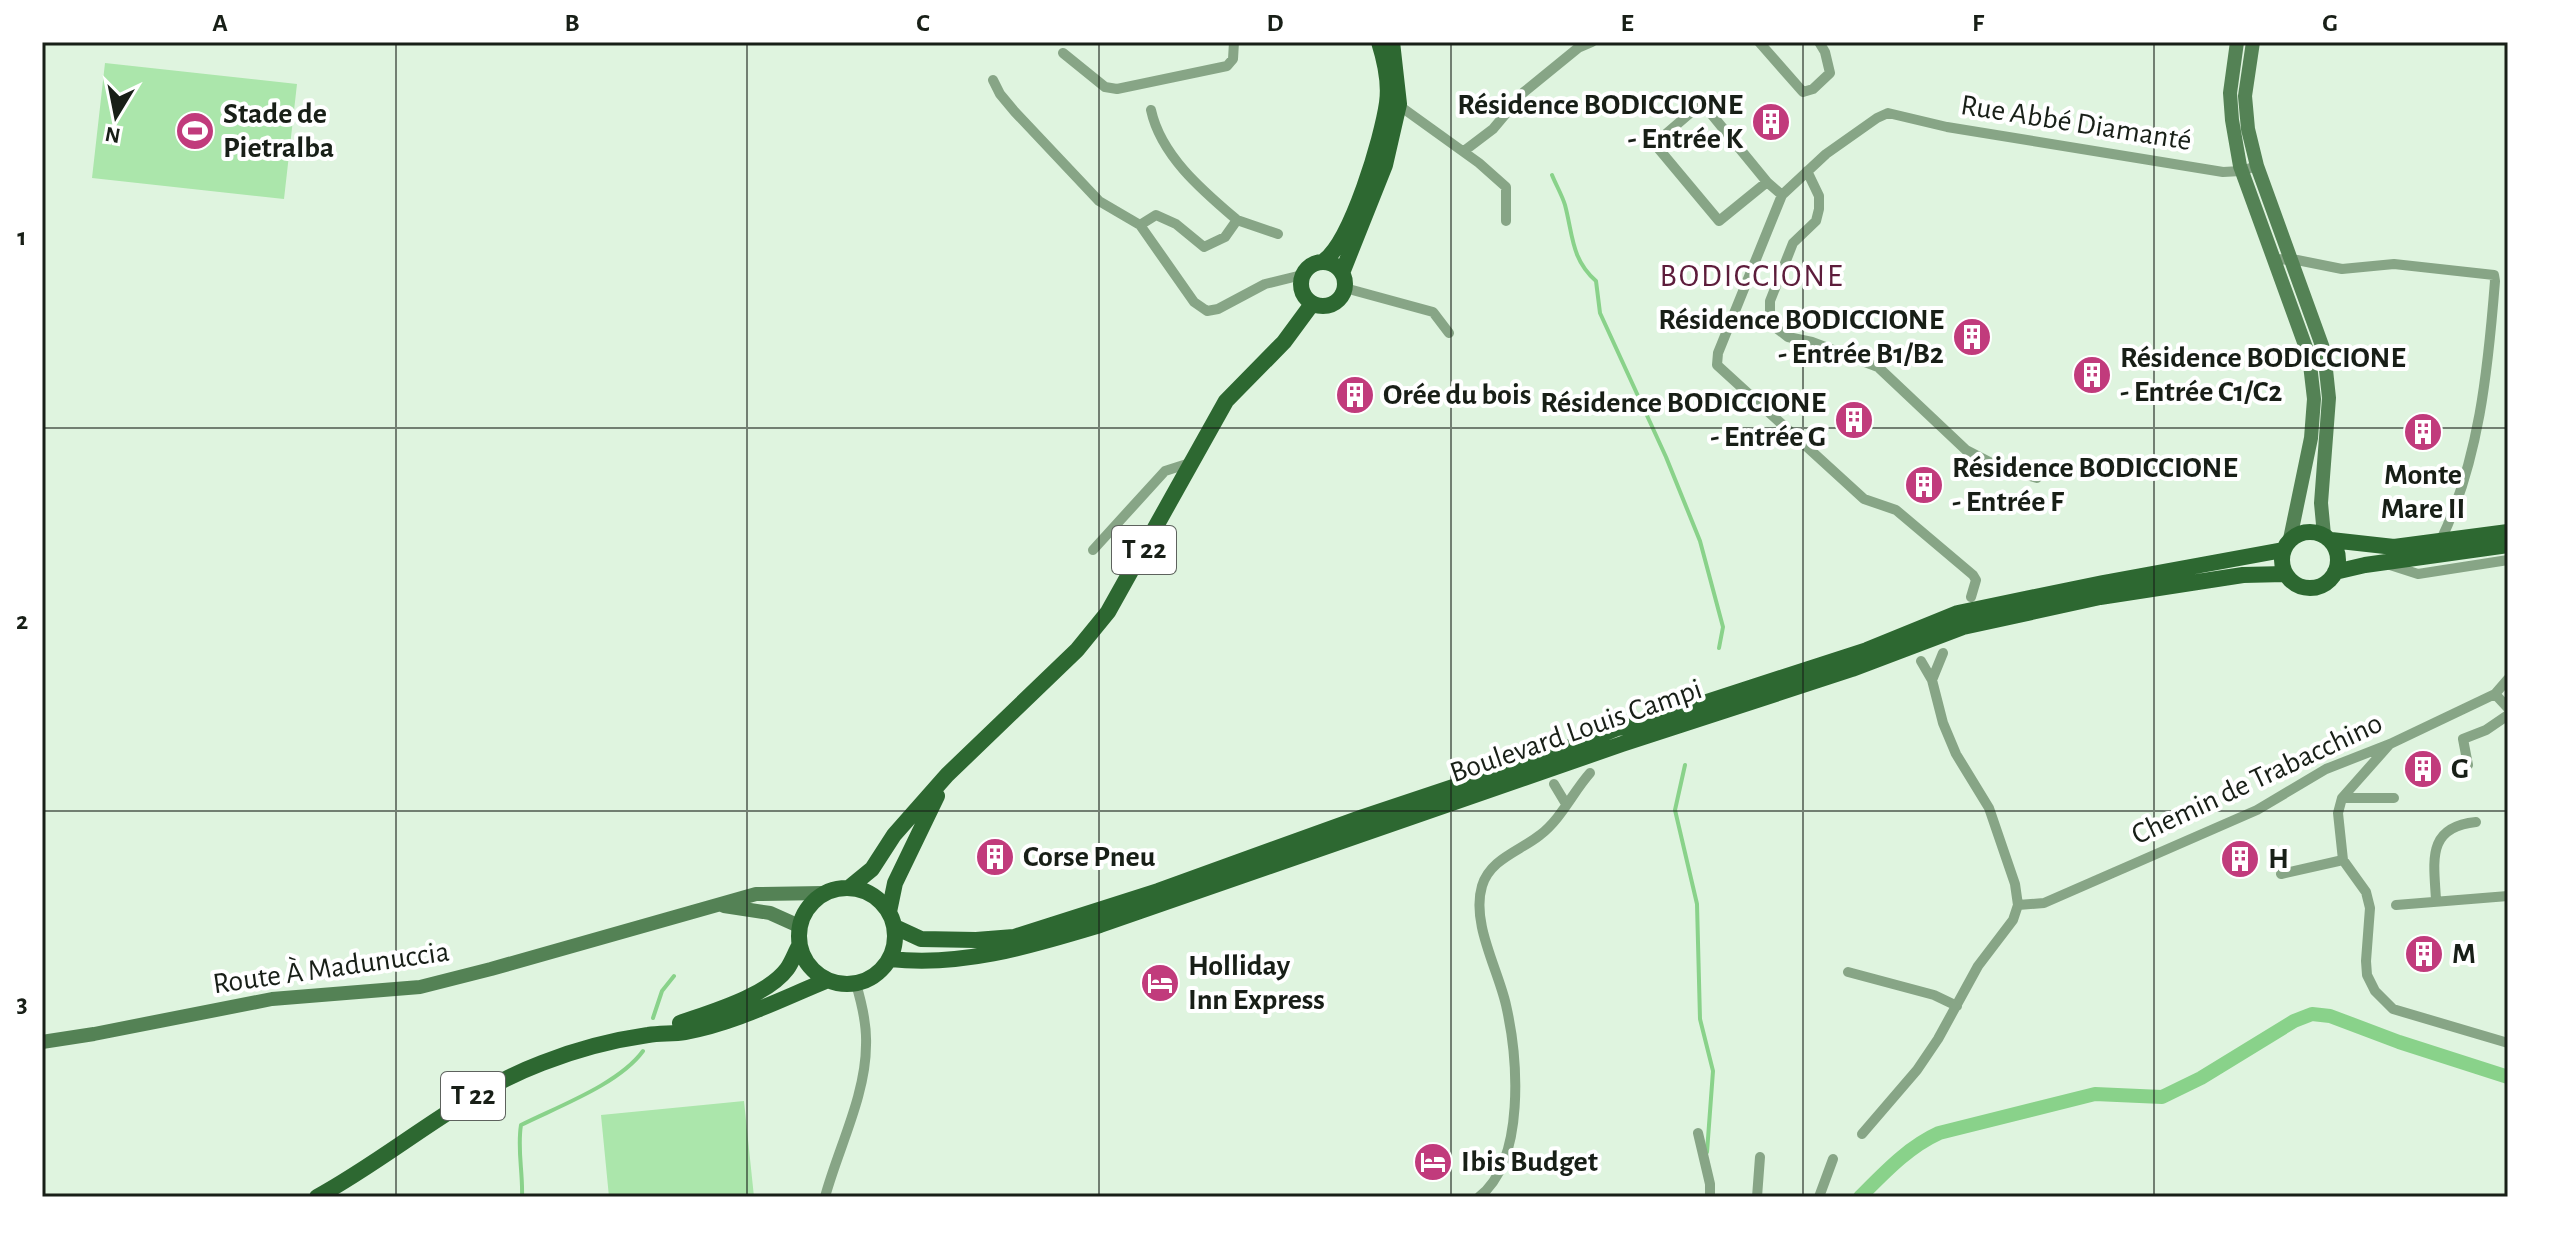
<svg xmlns="http://www.w3.org/2000/svg" width="2550" height="1239" font-family="'Alegreya Sans',sans-serif">
  <style>
    .green { fill: #abe6ab }
    .lines { fill: none; stroke-linecap: round; stroke-linejoin: round }
    .stream { stroke: #89d28a; stroke-width: 4 }
    .canal { stroke: #89d28a; stroke-width: 14 }
    .minor { stroke: #87a586; stroke-width: 10 }
    .secondary { stroke: #548255; stroke-width: 14 }
    .primary { stroke: #2d6831; stroke-width: 16 }
    .grid { fill: none; stroke: #181f17; stroke-width: 2; stroke-opacity: 0.55 }
    .labels { text-anchor: middle; dominant-baseline: central; stroke-width: 8; stroke-linejoin: round; paint-order: stroke }
    .shield { fill: #fff; stroke: #5d625d; stroke-width: 2 }
    .shield-label { font-size: 28px; font-weight: bold; fill: #181f17 }
    .poi-label { font-size: 30px; font-weight: bold; fill: #181f17; stroke: #fff; text-anchor: start }
    .street-label { font-size: 30px; fill: #181f17; stroke: #fff }
    .neighbourhood-label { font-size: 32px; letter-spacing: 2px; fill: #5d1c3b; stroke: #fff }
    .neatline { fill: none; stroke: #181f17; stroke-width: 3 }
    .grid-label { font-size: 26px; text-anchor: middle; font-weight: bold; fill: #181f17 }
  </style>
  <rect width="100%" height="100%" fill="#dff4df"/>
  <path class="green" d="M105,63l192,21 -13,115 -192,-21z
    M744,1101l10,96h-145l-8,-82z"/>
  <g class="lines">
    <path class="stream" d="M1552,175c4,10 10,20 13,30 8,30 6,54 31,76l4,32 66,144 34,84 23,86 -4,21
      M1685,765l-10,45 22,94 3,115 13,52 -6,81
      M653,1018l9,-27 12,-15
      M522,1197c1,-25 -5,-48 -1,-72 38,-19 98,-41 122,-74"/>
    <path class="canal" d="M1860,1197c24,-24 48,-50 79,-64l156,-39 67,3 39,-19 93,-57 18,-7 18,2 69,26 109,35"/>
    <path class="minor" d="M1759,42l44,50 10,-3 17,-16 -5,-21 -6,-10
      M1063,53l42,34 12,2 110,-23 6,-7 1,-17
      M993,80l7,14 15,18 84,89 41,24 54,77 13,9 11,-2 47,-25 37,-9
      M1397,104l82,59 27,24v34
      M1464,151l29,-22 31,-37 54,-44 14,-6
      M1807,171l12,25v13l-3,12 -23,22 -23,58v13l5,13 13,10 24,5 66,25 88,83 35,18 36,10
      M1767,182l-48,39 -61,-73 2,-9 36,-31 12,2 59,72 15,13
      M1237,220l41,14
      M1140,225l16,-10 20,9 28,23 21,-10 12,-17c-34,-29 -76,-64 -86,-110
      M2273,259l24,1 45,9 52,-5 100,11 1,6c-7,89 -16,180 -55,261
      M1345,288l88,24 16,21
      M1093,550l72,-79 25,-8
      M2390,565l28,9 90,-14
      M1971,597l5,-17 -3,-5 -77,-65 -32,-11 -147,-134 1,-12 64,-158 44,-41 51,-36 11,-5 59,14 276,45 18,-1 16,-5
      M1932,680l11,-27
      M2495,694l13,14
      M2389,745l-47,53 -4,15 5,47 23,32 4,16 -4,53 1,14 8,16 18,18 115,34
      M2468,765l-5,-26 23,-9 22,-15
      M1554,784l12,20
      M2342,798h52
      M2281,874l62,-14
      M2436,900c-2,-39 -10,-73 40,-78
      M2018,905l26,-2 213,-93 69,-41 64,-25 105,-50 13,-15
      M2396,905l112,-9
      M1848,972l86,23 23,11
      M1698,1133l12,51v13
      M1862,1134l55,-64 21,-31 40,-73 35,-46 5,-15 -3,-21 -26,-76 -33,-54 -13,-31 -11,-43 -11,-19
      M825,1197c13,-48 41,-102 41,-152 1,-21 -4,-41 -10,-61
      M1479,1197c47,-37 39,-139 27,-192 -8,-36 -35,-82 -24,-119 8,-27 38,-35 58,-51 21,-16 33,-43 50,-62
      M1757,1197l3,-40
      M1819,1197l14,-38"/>
    <path class="secondary" d="M2237,42l-7,51 2,27 8,46 69,190 5,43 -3,39 -21,101
      M2253,42l-8,54 3,33 9,37 67,185 5,47 -8,105 3,32
      M724,906l46,7 29,13
      M42,1042l52,-8 178,-35 148,-12 71,-18 265,-75 68,-1"/>
    <path class="primary" d="M1324,261c28,-21 58,-123 63,-158 3,-21 -2,-42 -8,-61
      M1301 284a22 22 0 1 1 44 0a22 22 0 1 1-44 0Z
      M1342,273l43,-108 14,-61 -7,-62
      M2282 560a28 28 0 1 1 56 0a28 28 0 1 1-56 0Z
      M2331,540l63,7 114,-15
      M2335,572l30,-7 143,-20
      M850,887l22,-18 22,-34 53,-60 130,-125 31,-38 118,-211 58,-59 28,-38
      M799 936a48 48 0 1 1 96 0a48 48 0 1 1-96 0Z
      M889,912l6,-29 42,-87
      M895,927l26,12 55,1 38,-3 144,-46 205,-74 198,-66 56,-23 19,-3 231,-75 91,-37 145,-30 180,-33
      M890,959c73,8 140,-13 210,-34l522,-181 230,-75 111,-42 137,-30 143,-22 42,-1
      M680,1023c31,-11 87,-27 107,-54 5,-7 8,-16 12,-23
      M317,1197c77,-42 143,-103 225,-134 33,-13 71,-23 106,-28 12,-2 25,-1 37,-3 50,-9 96,-33 143,-52"/>
  </g>
  <path class="grid" d="M396,42v1155M747,42v1155M1099,42v1155M1451,42v1155M1803,42v1155M2154,42v1155M42,428h2466M42,811h2466"/>
  <defs>
    <symbol id="building-disc" viewBox="-11 -11 22 22"><circle r="9.5" fill="#c13b7c" stroke="#fff"/><path d="M-4-6H4V6H1V3H-1V6H-4ZM-2.5-4.3h1.7v1.8h-1.7ZM.8-4.3h1.7v1.8H.8ZM-2.5-1h1.7V.8h-1.7ZM.8-1h1.7V.8H.8Z" fill="#fff"/></symbol>
    <symbol id="stadium-disc" viewBox="-11 -11 22 22"><circle r="9.5" fill="#c13b7c" stroke="#fff"/><path d="M0-5a6.5 5 0 1 0 0 10a6.5 5 0 1 0 0-10ZM-3.5-1.8h7v3.6h-7Z" fill="#fff"/></symbol>
    <symbol id="hotel-disc" viewBox="-11 -11 22 22"><circle r="9.5" fill="#c13b7c" stroke="#fff"/><path d="M-6-4.5h1.5V1H6V5H4.5V3h-9V5H-6ZM-4 0a1.8 1.8 0 1 1 3.6 0ZM.5 0V-2.5h3Q6-2.5 6 0Z" fill="#fff"/></symbol>
  </defs>
  <g fill-rule="evenodd">
    <use href="#building-disc" x="1749" y="100" width="44" height="44"/>
    <use href="#stadium-disc" x="173" y="109" width="44" height="44"/>
    <use href="#building-disc" x="1950" y="315" width="44" height="44"/>
    <use href="#building-disc" x="2070" y="353" width="44" height="44"/>
    <use href="#building-disc" x="1333" y="373" width="44" height="44"/>
    <use href="#building-disc" x="1832" y="398" width="44" height="44"/>
    <use href="#building-disc" x="2401" y="410" width="44" height="44"/>
    <use href="#building-disc" x="1902" y="463" width="44" height="44"/>
    <use href="#building-disc" x="2401" y="747" width="44" height="44"/>
    <use href="#building-disc" x="973" y="835" width="44" height="44"/>
    <use href="#building-disc" x="2218" y="837" width="44" height="44"/>
    <use href="#building-disc" x="2402" y="932" width="44" height="44"/>
    <use href="#hotel-disc" x="1138" y="961" width="44" height="44"/>
    <use href="#hotel-disc" x="1411" y="1140" width="44" height="44"/>
  </g>
  <g class="labels">
    <g class="shield">
      <rect x="1112" y="526" width="64" height="48" rx="6"/>
      <rect x="441" y="1072" width="64" height="48" rx="6"/>
    </g>
    <g class="shield-label">
      <text x="1144" y="550">T 22</text>
      <text x="473" y="1096">T 22</text>
    </g>
    <g class="poi-label">
      <text x="1743" y="105" text-anchor="end">Résidence BODICCIONE<tspan x="1743" dy="34">- Entrée K</tspan></text>
      <text x="223" y="114">Stade de<tspan x="223" dy="34">Pietralba</tspan></text>
      <text x="1944" y="320" text-anchor="end">Résidence BODICCIONE<tspan x="1944" dy="34">- Entrée B1/B2</tspan></text>
      <text x="2120" y="358">Résidence BODICCIONE<tspan x="2120" dy="34">- Entrée C1/C2</tspan></text>
      <text x="1383" y="395">Orée du bois</text>
      <text x="1826" y="403" text-anchor="end">Résidence BODICCIONE<tspan x="1826" dy="34">- Entrée G</tspan></text>
      <text x="1952" y="468">Résidence BODICCIONE<tspan x="1952" dy="34">- Entrée F</tspan></text>
      <text x="2423" y="475" text-anchor="middle">Monte<tspan x="2423" dy="34">Mare II</tspan></text>
      <text x="2451" y="769">G</text>
      <text x="1023" y="857">Corse Pneu</text>
      <text x="2268" y="859">H</text>
      <text x="2452" y="954">M</text>
      <text x="1188" y="966">Holliday<tspan x="1188" dy="34">Inn Express</tspan></text>
      <text x="1461" y="1162">Ibis Budget</text>
    </g>
    <g class="street-label">
      <text transform="translate(2076 123) rotate(9)">Rue Abbé Diamanté</text>
      <text transform="translate(1576 731) rotate(-19)">Boulevard Louis Campi</text>
      <text transform="translate(2257 779) rotate(-25)">Chemin de Trabacchino</text>
      <text transform="translate(331 968) rotate(-8)">Route À Madunuccia</text>
    </g>
    <g class="neighbourhood-label">
      <text x="1752" y="276">BODICCIONE</text>
    </g>
  </g>
  <rect width="2550" height="1239" fill="none" stroke="#ffffff" stroke-width="88"/>
  <g transform="translate(116 116) rotate(190)" stroke="#ffffff" stroke-width="6" paint-order="stroke">
  <path d="M0-6L14 30L0 20L-14 30Z" fill="#181f17"/>
  <text y="-12" font-size="22" font-weight="bold" text-anchor="middle" fill="#181f17">N</text>
  </g>
  <rect x="44" y="44" width="2462" height="1151" class="neatline"/>
  <g class="grid-label">
    <text x="220" y="31">A</text>
    <text x="572" y="31">B</text>
    <text x="923" y="31">C</text>
    <text x="1275" y="31">D</text>
    <text x="1627" y="31">E</text>
    <text x="1978" y="31">F</text>
    <text x="2330" y="31">G</text>
    <text x="22" y="245">1</text>
    <text x="22" y="629">2</text>
    <text x="22" y="1012">3</text>
  </g>
</svg>
